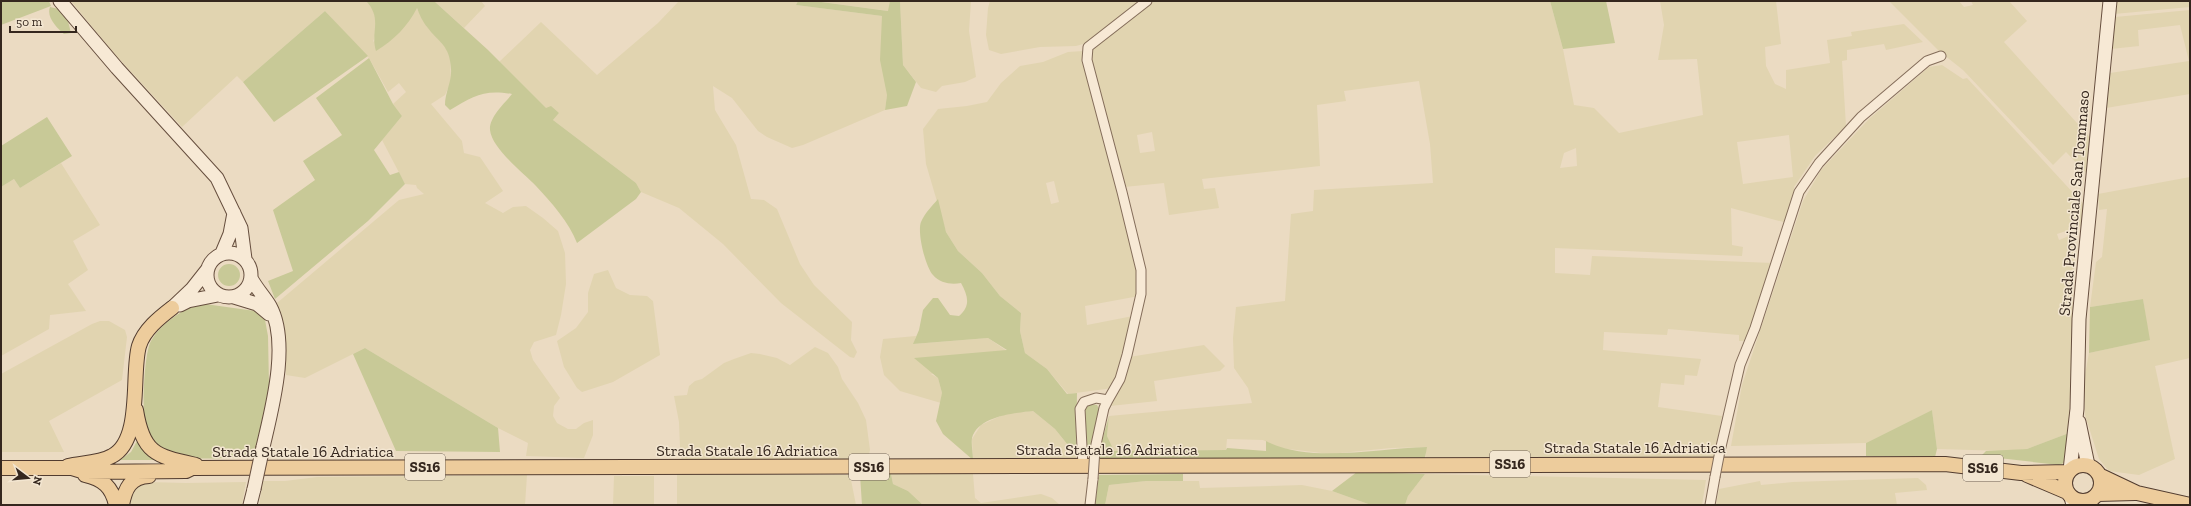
<svg xmlns="http://www.w3.org/2000/svg" width="2191" height="506" font-family="'Zilla Slab',serif">
  <style>
    .farmland { fill: #e1d4b0; fill-rule: evenodd }
    .green { fill: #c8c997 }
    .lines { fill: none; stroke-linecap: round; stroke-linejoin: round }
    .street-casing { stroke: #846d5a; stroke-width: 11 }
    .secondary-casing { stroke: #664e3e; stroke-width: 15 }
    .primary-casing { stroke: #523c2f; stroke-width: 16 }
    .street { stroke: #f7e9d5; stroke-width: 9 }
    .secondary { stroke: #f7e9d5; stroke-width: 13 }
    .primary { stroke: #edcc9c; stroke-width: 14 }
    .street-bridge-casing { stroke: #846d5a; stroke-width: 11; stroke-linecap: butt }
    .secondary-bridge-casing { stroke: #664e3e; stroke-width: 15; stroke-linecap: butt }
    .street-bridge { stroke: #f7e9d5; stroke-width: 9 }
    .secondary-bridge { stroke: #f7e9d5; stroke-width: 13 }
    .labels { text-anchor: middle; dominant-baseline: central; stroke-width: 3; stroke-linejoin: round; paint-order: stroke }
    .shield { fill: #f3e6d1; stroke: #6e6054; stroke-width: 1 }
    .shield-label { font-size: 15px; font-weight: bold; fill: #35271e }
    .street-label { font-size: 16px; fill: #35271e; stroke: #f3e6d1 }
  </style>
  <rect width="100%" height="100%" fill="#ebdbc2"/>
  <path class="farmland" d="M71,1h295l6,7 4,9v15l-3,10 43,-35 11,20 20,22 3,8 1,25 -6,13 -14,9 31,37 2,12 16,4 23,34 -18,12 18,10 10,-6 13,-1 17,12 15,13 7,22 1,31 -5,31 -5,20 -22,7 -4,8 3,10 27,38 -6,8 -1,10 4,7 11,6h8l8,-6 9,-3v15l-9,23 -58,-2 2,-13 -30,-15 -133,-80 -60,30 -19,-3 -2,-42 -7,-30 122,-103 25,-6 -7,-6 -1,-3 -11,-1 -23,-44 20,-24 -9,-12 13,-12 -7,-9 -11,9 -19,-34 -44,-47 -82,71 -6,-6 -55,51 -70,-76z
    M434,1h47l4,5 -21,22z
    M679,1h119l-2,4 86,11 5,79 -2,15 -82,35 -11,3 -25,-11 -9,-6 -26,-33 -19,-12 2,24 21,35 15,54 13,1 13,9 23,55 14,21 38,37 -1,18 6,12 -3,6 -4,-1 -69,-54 -58,-59 -44,-36 -38,-16 -5,-9 -83,-63 6,-7 -13,-4 -47,-47 42,-40 56,53 61,-52z
    M814,1h76l-1,10z
    M900,1h71l-2,30 7,46 -11,5 -23,4 -6,6 -15,-4 -18,-23z
    M990,1h152l-52,41 -14,4 -36,1 -39,7 -12,-4 -3,-15 2,-27z
    M1149,1h401l13,48 11,56 20,3 25,25 84,-18 -6,-56 -39,1 6,-35 -4,-24h116l5,43 -16,3 1,19 9,18 11,5v-19l44,-7 -3,-23 25,-4 -1,-4 53,-8 19,18 -37,8 -2,-6 -37,6v10l-5,1 4,65 -31,30 -21,31 1,11 -8,25 -56,-15 1,37 11,2 -1,9 -187,-8v25l35,2 2,-19 181,7 -25,78h-9v-6l-71,-6 -1,6 -63,-3 -1,18 98,9 -4,17 -12,-1 -1,10 -23,-2 -3,24 64,9 -8,41 -288,1v-11l-35,1 -61,6 -50,-6 -17,-8 -36,-1 -1,11 -113,1 -6,-15 2,-20 143,-13 -4,-15 -14,-20 -1,-30 3,-31 49,-6 6,-87 22,-3 1,-21 119,-7 -3,-39 -11,-63 -75,10 2,10 -29,4 3,61 -118,13 2,10 11,-1 4,20 -50,7 -5,-32 -40,4 -35,-130 5,-10zM1152,132l3,19 -15,2 -3,-18zM1789,135l4,42 -50,7 -6,-42zM1576,148l1,18 -17,2 4,-15z
    M1889,1h70l5,6 9,-2 -2,-4h38l18,20 -23,21 90,100 -3,36 -25,-26 -13,13 -90,-95 -24,-19z
    M2115,1h75v6l-76,7z
    M2190,10v84l-84,14 4,-35 79,-12 -9,-36 -42,5 1,16 -28,3 4,-32z
    M1083,51l53,202 3,43 -54,10 2,19 46,-9 -9,39 -11,33 -45,6 -21,-25 -22,-16 -5,-22 1,-18 -21,-17 -18,-23 -24,-22 -12,-19 -20,-68 -3,-35 15,-20 29,-3 20,-4 14,-19 19,-17 23,-4 25,-10zM1054,181l5,21 -8,2 -5,-21z
    M1942,65l21,14 4,-1 121,131 -1,15 -30,10 2,6 10,-4 5,18 -5,179 -42,16 -20,2 -70,-2 -5,-39 -66,33 -135,3 11,-61 61,-184 18,-31 48,-51 60,-52z
    M61,163l39,62 -27,16 15,29 -20,14 18,27 -36,4 -1,14 -48,27v-169l13,-8 6,9z
    M2190,177v181l-35,8 20,93 -36,16 -30,-4 -10,-12 -14,-44 -1,-35 5,-27 60,-13 -6,-41 -53,8 6,-45 6,-5 5,-48 -8,1 -1,-16z
    M608,270l8,18 14,7 17,1 6,5 7,54 -47,27 -31,10 -5,-4 -13,-21 -7,-26 19,-13 12,-16v-19l6,-19z
    M100,321h9l16,9 2,7 -5,43 -73,41 15,31h-63v-78l91,-50z
    M916,336l-2,8 74,-6 19,13 -76,23 7,4 4,15 -1,10 -41,-12 -16,-16 -4,-18 3,-18z
    M1204,345l21,21 -5,5 -66,10 3,20 -47,5 19,-49z
    M815,347l13,6 10,14 4,12 16,24 8,17 4,30 -3,12 -185,-1 -2,-14 -1,-25 -5,-26 13,-1 2,-9 6,-5 7,-2 22,-16 10,-4 17,-6 9,1 17,4 13,7z
    M1033,411l22,18 21,26v4l-103,1 -1,-21 9,-14 26,-12z
    M677,474l173,1 6,30h-179z
    M891,474h82l2,24 6,5 60,-9 11,4 8,7h-137l-15,-14 -15,-7z
    M1425,474l281,6 -4,25h-297l3,-9z
    M527,475l-2,30h-266l4,-24h22l32,-4z
    M614,476h40v29h-41z
    M1918,478l8,7 1,5 -32,3 2,12h-181l3,-16 41,-8 1,4 32,-3z
    M1146,481h53l1,7 102,-3 30,6 39,14h-266l4,-20z
    M147,482l39,1 60,-1 -4,23h-115l9,-20z"/>
  <path class="green" d="M1,1h48l2,5 -50,19z
    M366,1h68l54,49 58,58 5,-2 8,7 -6,7 83,63 5,9 -5,7 -59,44c-8,-21 -26,-41 -41,-57 -12,-13 -44,-37 -46,-56 -1,-13 15,-27 22,-36 -28,-5 -39,2 -62,16l-5,-5c0,-13 7,-23 6,-36 -1,-24 -12,-26 -24,-42 -4,-5 -8,-13 -10,-19 -9,18 -23,32 -41,43 -6,-19 7,-32 -10,-50z
    M798,1h16l74,10 2,-10h10l3,64 13,17 -9,24 -22,4 2,-15 -7,-35 2,-44 -86,-11z
    M1550,1h56l9,42 -52,6z
    M50,7l9,2 9,12 3,12 -7,1c-7,-6 -18,-17 -14,-27z
    M325,11l43,45 -94,66 -31,-40z
    M369,58l24,46 9,12 -28,34 16,25 9,-3 6,12 -37,37 -93,78 -7,-18 25,-10 -20,-61 42,-30 -12,-19 39,-26 -26,-37z
    M47,117l25,39 -52,32 -6,-9 -13,8v-41z
    M938,199l8,33 12,19 24,22 18,23 21,17 -1,18 5,22 22,16 20,25 10,-1 -1,62 -21,-26 -22,-18c-18,2 -55,5 -61,27 -1,6 1,15 1,22l-30,-26 -7,-13 6,-28 -4,-15 -24,-20 93,-8 -19,-12 -75,6 6,-14 4,-20 10,-12h5l12,17 9,1c12,-10 9,-20 2,-33 -10,2 -21,0 -28,-8 -8,-9 -16,-43 -12,-53 4,-9 11,-16 17,-23z
    M218 275a11 11 0 1 1 22 0a11 11 0 1 1-22 0Z
    M2143,299l7,41 -61,13 1,-46z
    M198,303l57,8 10,9 3,16 1,49 -14,71c-28,1 -68,8 -93,-7 -7,-4 -15,-16 -17,-24 -3,-16 -1,-72 6,-84 10,-18 29,-29 47,-38z
    M365,348l133,80 2,24 -104,-1 -43,-97z
    M1090,404l7,1 2,4 -9,40 -5,-4 -4,-29 5,-11z
    M1932,410l5,39 -2,8 -69,-1v-13z
    M1109,416l-2,20 7,15 112,-1 1,-2 39,3v-10c45,23 111,7 161,6l-2,11 -325,2v-12z
    M2069,433l-3,29 -7,3 -78,-9 5,-5 41,-2z
    M138,439l22,21h-40l11,-8z
    M1357,472l68,2 -17,22 -3,9h-34l-39,-14z
    M891,474l2,10 15,7 15,14h-61l-2,-30z
    M1183,474v7h-37l-37,4 -4,20h-10l4,-30z"/>
  <g class="lines">
    <defs>
      <path id="street" d="M1095,449l9,-41 4,-8
        M1720,451l20,-86 15,-37 44,-136 20,-29 42,-46 66,-56 14,-5
        M1083,466l-3,-57 4,-7 12,-4 12,2 12,-21 7,-24 14,-61v-24l-19,-78 -35,-132 1,-13 59,-46
        M1090,505l3,-26
        M1710,505l5,-28"/>
      <path id="secondary" d="M60,1l57,67 100,110 24,50 4,31
        M207 275a22 22 0 1 1 44 0a22 22 0 1 1-44 0Z
        M222,253l8,-19 4,-21
        M251,278c5,10 13,18 19,28 20,37 2,102 -7,141
        M234,297l23,7 12,10
        M180,305l8,-4 30,-6
        M172,308l20,-19 15,-19
        M2079,422l9,43
        M2070,470l7,-61 2,-90 31,-318
        M2071,497l2,8
        M250,505l4,-16
        M2089,505l4,-7"/>
      <path id="primary" d="M136,410c7,44 20,46 60,55
        M2065 483a18 18 0 1 1 36 0a18 18 0 1 1-36 0Z
        M68,466c13,-3 32,-3 44,-10 31,-16 19,-83 27,-110 5,-16 20,-28 33,-38
        M1,468h71l13,4 101,-1 6,-3 1753,-4 76,9 47,-1
        M85,475c18,4 27,12 31,30
        M2027,475l40,17
        M2099,475l38,18 53,12
        M2097,494l38,-1
        M122,505c3,-16 8,-28 27,-29"/>
    </defs>
    <use href="#street" class="street-casing"/>
    <use href="#secondary" class="secondary-casing"/>
    <use href="#primary" class="primary-casing"/>
    <use href="#street" class="street"/>
    <use href="#secondary" class="secondary"/>
    <use href="#primary" class="primary"/>
    <defs>
      <path id="street-bridge" d="M1715,477l5,-26
        M1093,479l2,-30"/>
      <path id="secondary-bridge" d="M254,489l9,-42"/>
    </defs>
    <use href="#street-bridge" class="street-bridge-casing"/>
    <use href="#secondary-bridge" class="secondary-bridge-casing"/>
    <use href="#street-bridge" class="street-bridge"/>
    <use href="#secondary-bridge" class="secondary-bridge"/>
  </g>
  <g class="labels">
    <g class="shield">
      <rect x="1490" y="451" width="40" height="26" rx="3"/>
      <rect x="405" y="454" width="40" height="26" rx="3"/>
      <rect x="849" y="454" width="40" height="26" rx="3"/>
      <rect x="1963" y="455" width="40" height="26" rx="3"/>
    </g>
    <g class="shield-label">
      <text x="1510" y="464">SS16</text>
      <text x="425" y="467">SS16</text>
      <text x="869" y="467">SS16</text>
      <text x="1983" y="468">SS16</text>
    </g>
    <g class="street-label">
      <text transform="translate(2074 203) rotate(-85)">Strada Provinciale San Tommaso</text>
      <text x="1635" y="447">Strada Statale 16 Adriatica</text>
      <text x="1107" y="449">Strada Statale 16 Adriatica</text>
      <text x="747" y="450">Strada Statale 16 Adriatica</text>
      <text x="303" y="451">Strada Statale 16 Adriatica</text>
    </g>
  </g>
  <rect width="2191" height="506" fill="none" stroke="#35271e" stroke-width="4"/>
  <g transform="translate(28 478) rotate(106)" stroke="#f3e6d1" stroke-width="3" paint-order="stroke">
  <path d="M0-3L7 15L0 10L-7 15Z" fill="#35271e"/>
  <text y="-6" font-size="11" font-weight="bold" text-anchor="middle" fill="#35271e">N</text>
  </g>
  <path d="M10 26v6h66v-6" fill="none" stroke="#35271e" stroke-width="2"/>
  <text x="16" y="26" font-size="12" fill="#35271e" stroke="#f3e6d1" stroke-width="3" paint-order="stroke">50 m</text>
</svg>
